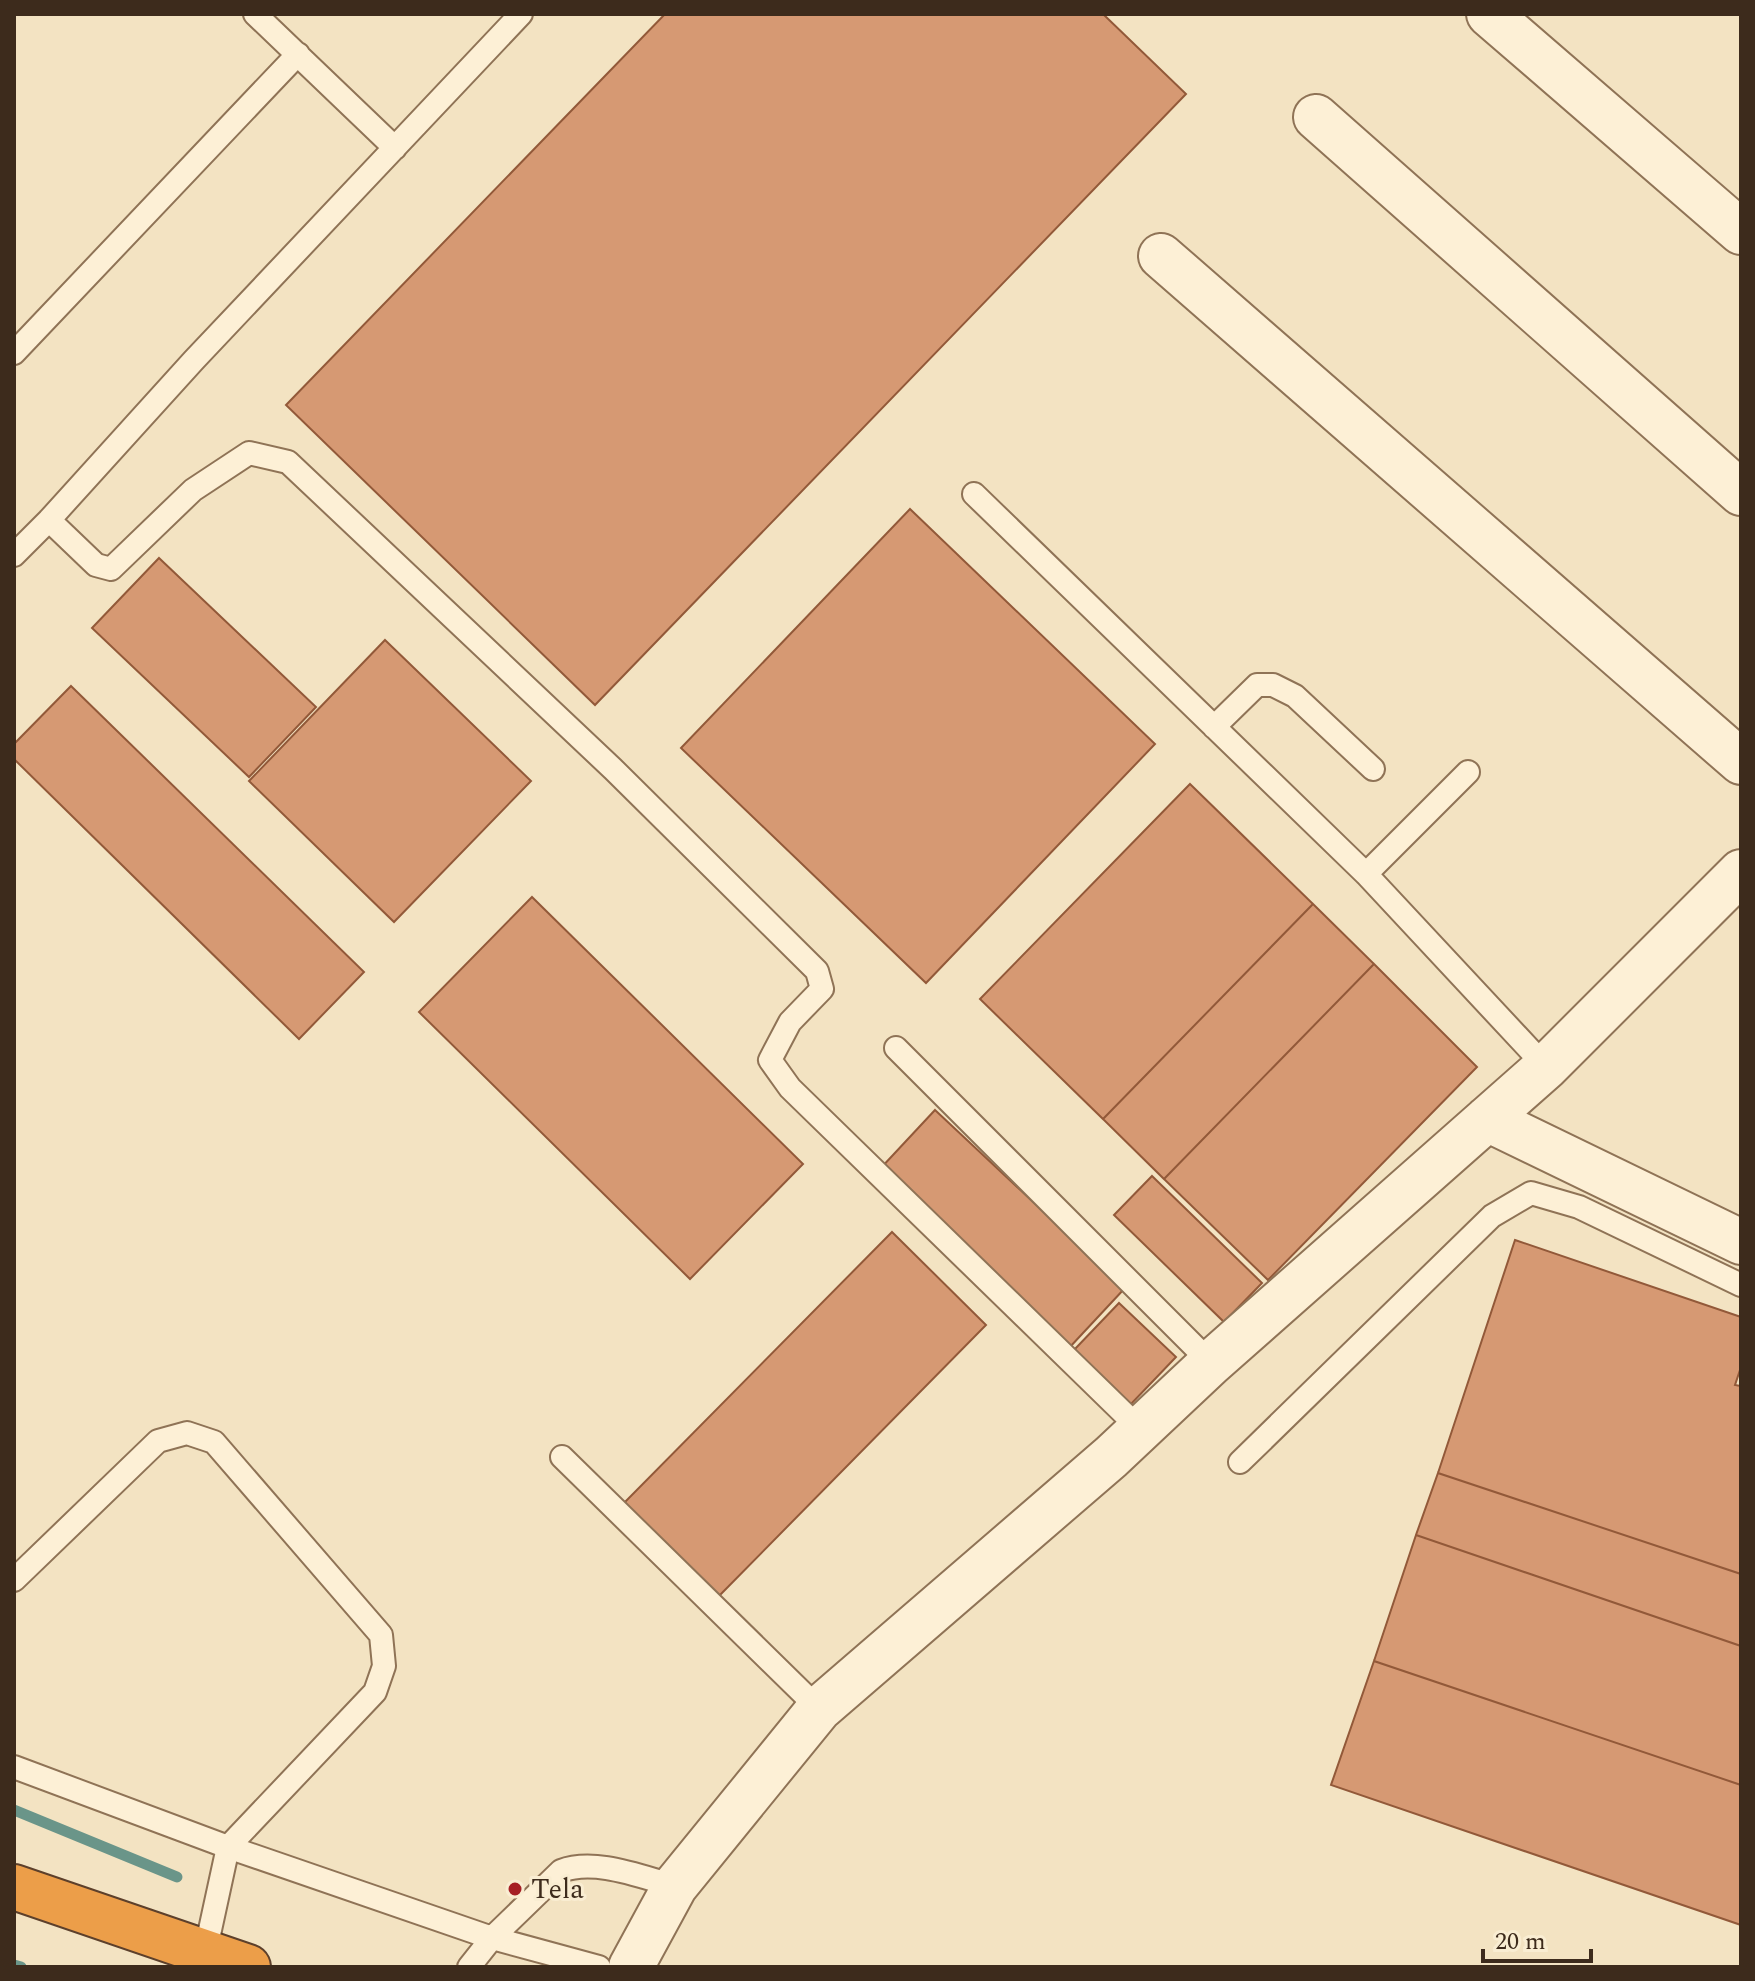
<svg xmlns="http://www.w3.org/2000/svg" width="1755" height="1981" font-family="Spectral,serif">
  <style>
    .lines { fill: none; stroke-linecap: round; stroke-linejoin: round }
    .stream { stroke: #6a9589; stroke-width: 11 }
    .building { fill: #d69973; stroke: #925939; stroke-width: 2 }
    .lane-casing { stroke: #8f7356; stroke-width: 26 }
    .street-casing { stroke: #8f7356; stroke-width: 48 }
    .highway-casing { stroke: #5d402b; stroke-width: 48 }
    .lane { stroke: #fdf0d6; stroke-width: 22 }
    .street { stroke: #fdf0d6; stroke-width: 44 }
    .highway { stroke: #ec9e49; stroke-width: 44 }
    .poi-dot { fill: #a61f25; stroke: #f9edd2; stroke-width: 3 }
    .labels { text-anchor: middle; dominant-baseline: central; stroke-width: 6; stroke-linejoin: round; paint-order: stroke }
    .poi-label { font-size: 28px; fill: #3d2b1c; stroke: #f9edd2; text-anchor: start }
  </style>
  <rect width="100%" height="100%" fill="#f3e3c2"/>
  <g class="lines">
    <path class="stream" d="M14,1810l163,67
      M14,1965l7,2"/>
  </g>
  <path class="building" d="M665,14h438l83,80 -591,611 -309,-300z
    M910,509l245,235 -229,239 -245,-235z
    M159,558l157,149 -67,70 -157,-149z
    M385,640l146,141 -137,141 -145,-141z
    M71,686l293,286 -65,67 -285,-280v-15z
    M1190,784l123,120 -210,215 -123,-120z
    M532,897l271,267 -113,115 -271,-267z
    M1313,904l61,60 -210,215 -61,-60z
    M1374,964l103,103 -209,213 -104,-101z
    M935,1110l190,178 -56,60 -190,-178z
    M1152,1176l110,107 -38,39 -110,-107z
    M892,1232l94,93 -269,273 -95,-93z
    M1515,1240l226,77v50l-6,18 6,1v188l-303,-101z
    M1119,1303l57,54 -45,47 -57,-54z
    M1438,1473l303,101v72l-325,-111z
    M1416,1535l325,111v139l-367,-124z
    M1374,1661l367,124v140l-410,-140z"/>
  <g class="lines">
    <defs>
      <path id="lane" d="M255,14l140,134
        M14,353l284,-299
        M974,494l392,380 180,193
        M49,520l47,45 15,4 82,-79 56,-37 39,9 325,307 204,202 5,18 -32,33 -20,38 20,28 351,342
        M14,555l35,-35 145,-160 327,-346
        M1214,727l43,-42h16l22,11 78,73
        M1366,874l102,-102
        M896,1048l315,315
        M562,1457l257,252
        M1240,1462l252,-246 39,-23 48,14 162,78
        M14,1580l144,-139 29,-8 27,9 167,193 3,31 -9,26 -147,155 -23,106
        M14,1767l214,80 264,91 107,29
        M469,1967l23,-29 69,-67c34,-13 80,6 114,15"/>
      <path id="street" d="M1489,14l252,218
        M1316,117l425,376
        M1161,256l580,506
        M1487,1119l254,123
        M631,1967l44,-81 144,-177 292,-252 100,-94 335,-296 195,-195"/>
      <path id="highway" d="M14,1887l234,80"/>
    </defs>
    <use href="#lane" class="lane-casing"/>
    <use href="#street" class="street-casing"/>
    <use href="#highway" class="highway-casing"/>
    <use href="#lane" class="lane"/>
    <use href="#street" class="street"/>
    <use href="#highway" class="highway"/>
  </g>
  <circle class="poi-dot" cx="515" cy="1889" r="8"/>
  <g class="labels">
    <g class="poi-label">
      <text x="531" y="1889">Tela</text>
    </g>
  </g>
  <rect width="1755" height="1981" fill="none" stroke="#3d2b1c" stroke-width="32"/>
  <path d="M1483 1949v12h108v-12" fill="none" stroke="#3d2b1c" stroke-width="4"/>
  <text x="1495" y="1949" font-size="24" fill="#3d2b1c" stroke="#f9edd2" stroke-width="6" paint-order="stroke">20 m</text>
</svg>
